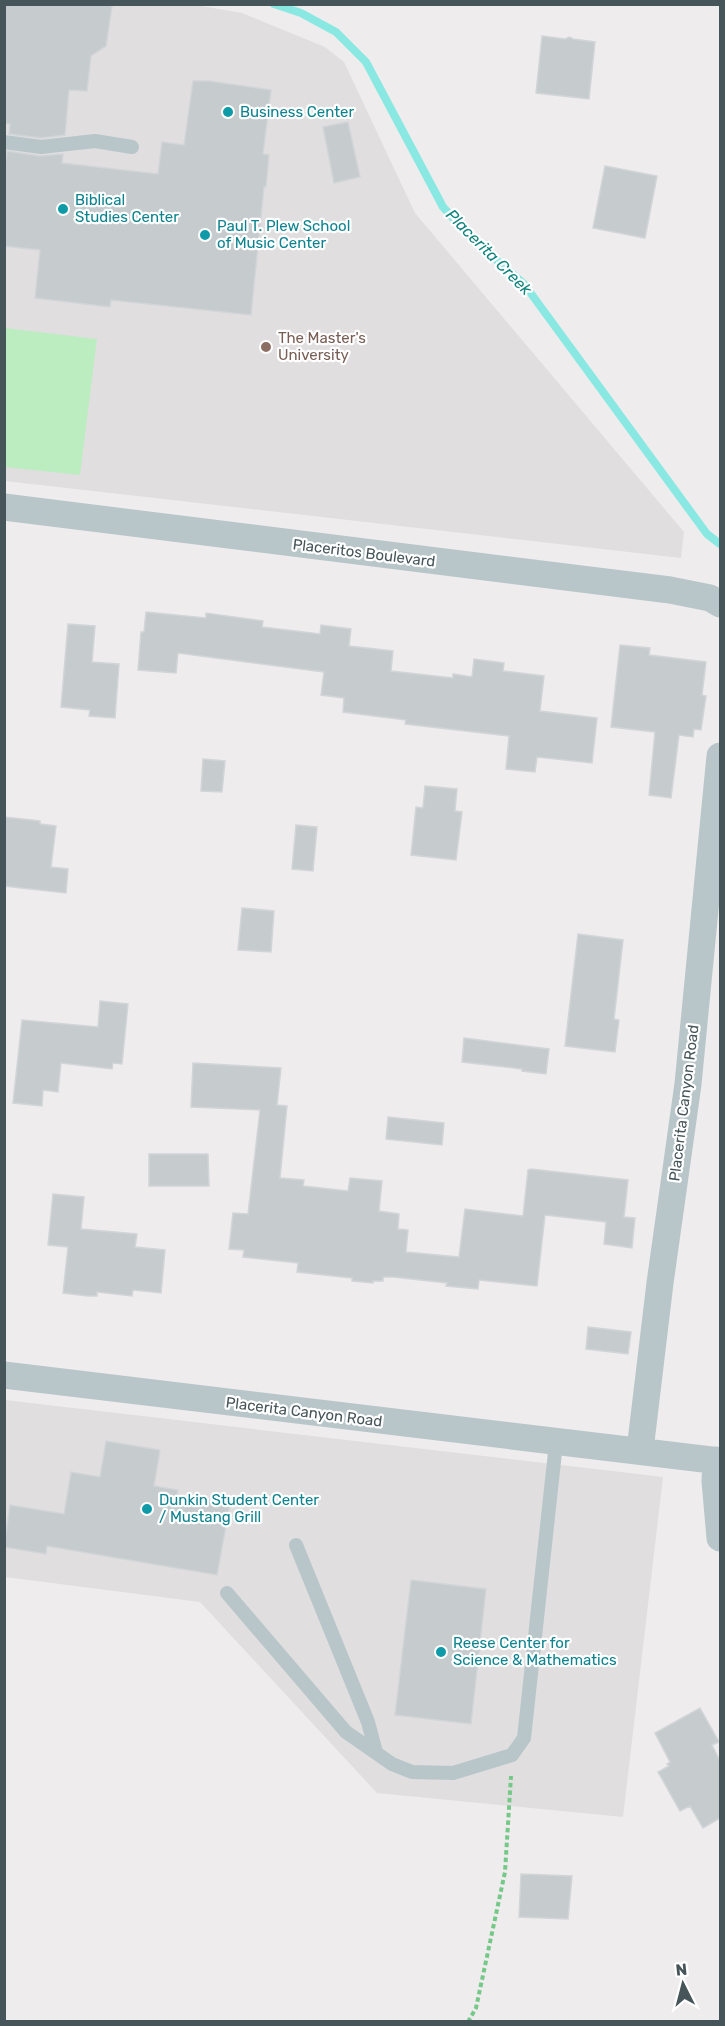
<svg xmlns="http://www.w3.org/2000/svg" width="725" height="2026" font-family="Rubik,sans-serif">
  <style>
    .education { fill: #e0dedf }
    .green { fill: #bbedc1 }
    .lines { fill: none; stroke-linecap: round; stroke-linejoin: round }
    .stream { stroke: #89e8e2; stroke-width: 8 }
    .building { fill: #c6cbce; stroke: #d1d5d8; stroke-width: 1.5 }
    .path { stroke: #75c988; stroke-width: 4; stroke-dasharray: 4.5 3; stroke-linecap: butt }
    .lane { stroke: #b8c6c9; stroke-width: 14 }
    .street { stroke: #b8c6c9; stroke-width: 27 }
    .culture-dot { fill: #0f9aa8; stroke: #fff; stroke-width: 2 }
    .education-dot { fill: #8d6e63; stroke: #fff; stroke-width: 2 }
    .labels { text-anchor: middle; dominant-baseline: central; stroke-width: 4.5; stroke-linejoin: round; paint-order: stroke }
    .culture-label { font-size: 15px; fill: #0d838f; stroke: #fff; text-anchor: start }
    .education-label { font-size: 15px; fill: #785e54; stroke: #fff; text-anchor: start }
    .street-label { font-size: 15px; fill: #465559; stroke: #fff }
    .water-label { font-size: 16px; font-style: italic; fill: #10847d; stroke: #fff }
  </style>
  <rect width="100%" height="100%" fill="#efeced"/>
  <path class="education" d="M5,5h191l46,8 83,34 19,15 71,151 269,319 -3,26 -676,-77z
    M5,1400l658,77 -40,340 -246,-24 -177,-191 -195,-25z"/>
  <path class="green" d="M5,328l92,11 -17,136 -75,-8z"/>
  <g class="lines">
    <path class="stream" d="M274,4l27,9 35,19 30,30 77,145 28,31 53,46 183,250 13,10"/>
  </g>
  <path class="building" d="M4,4h96l12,2 -6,40 -15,10 -4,35 -18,-1 -4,45 -24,3 -32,-4 1,-10 -6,-1z
    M542,36l23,3 5,-2 3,2 22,3 -6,57 -53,-6z
    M193,81h16l62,9 -8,64 6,1 -3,32h-2l-13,128 -140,-15 -1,7 -75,-9 5,-48 -36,-4v-73l3,-22 33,5 23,-2 -1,9 96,11 4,-32 22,3z
    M348,122l12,55 -26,6 -11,-56z
    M605,166l52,10 -12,62 -52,-10z
    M146,612l60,6v-5l57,8 -1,6 58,7 1,-9 30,4 -2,17 44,5 -2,20 62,7v-4l19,3 2,-18 30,4 -1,8 41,5 -4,35 57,7 -5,45 -55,-6 -2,15 -29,-3 3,-33 -104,-12 1,-4 -63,-8 1,-14 -23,-3 3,-23 -146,-19 -2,20 -38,-3 3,-38h3z
    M68,624l27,2 -3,36 27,2 -4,54 -26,-2 1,-6 -29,-3z
    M620,645l30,3 -1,7 57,7 -4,33 4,1 -5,34 -7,-1 -1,8 -14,-2 -8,63 -22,-3 6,-63 -44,-5z
    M203,759l22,2 -3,31 -21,-1z
    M425,786l32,3 -2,22 7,1 -6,48 -45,-5 5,-48 7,1z
    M4,817l36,4v3l16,2 -5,41 17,2 -2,24 -62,-7z
    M296,825l21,2 -4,44 -21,-2z
    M242,908l32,3 -3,41 -33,-2z
    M578,934l45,6 -9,79 5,1 -4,32 -50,-6z
    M100,1001l28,3 -6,60 -9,-1 -1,6 -51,-6 -3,29 -15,-2 -1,16 -29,-3 9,-83 76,7z
    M464,1038l85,11 -3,25 -24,-3v-2l-60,-7z
    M193,1063l88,5 -4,37 10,1 -7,72 24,2 -1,6 45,5 2,-13 32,3 -3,30 20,3 -1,15 10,1 -2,22 53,5 6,-48 58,7 5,-46 3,-1 97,11 -4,37 11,1 -3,30 -28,-4 2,-22 -61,-7 -8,71 -58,-6 -1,9 -32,-3 1,-3 -54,-6h-10v4h-10v2l-21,-2v-3l-55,-6 1,-9 -55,-6 1,-7 -15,-1 4,-36 15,1 12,-104 -69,-3z
    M388,1117l56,6 -2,22 -56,-6z
    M149,1154h59l1,32h-60z
    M53,1194l31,3 -3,32 56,5 -2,13 30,3 -4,43 -28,-3 -1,6 -35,-4v4h-9l-25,-3 5,-46 -20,-2z
    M588,1327l43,5 -3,22 -42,-5z
    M106,1441l54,9 -6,36 24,4 -1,6 53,8 -13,71 -170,-29 -1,8 -42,-7 6,-42 54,9 7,-42 29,5z
    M411,1580l75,9 -15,135 -76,-9z
    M700,1708l19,34 -7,3 8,16v57l-17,10 -13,-22 -10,5 -22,-39 11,-6 -2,-2 3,-2 -15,-29z
    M521,1874l51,2 -4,43 -49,-2z"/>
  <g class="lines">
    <path class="path" d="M468,2022l8,-14 29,-136 6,-96"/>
    <path class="lane" d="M4,142l37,5 54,-6 37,6
      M296,1545l72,177 8,30
      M227,1593l119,139 46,32 20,8 41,1 59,-18 12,-17 32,-295"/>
    <path class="street" d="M4,507l666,83 40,8 10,6
      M4,1375l716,86
      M640,1450l20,-167 28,-199 32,-328
      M716,1460l-1,21 5,57"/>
  </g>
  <g class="culture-dot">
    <circle cx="228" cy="112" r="6"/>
    <circle cx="63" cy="209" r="6"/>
    <circle cx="205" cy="235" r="6"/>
    <circle cx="147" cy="1509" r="6"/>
    <circle cx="441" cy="1652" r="6"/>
  </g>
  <circle class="education-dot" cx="266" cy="347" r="6"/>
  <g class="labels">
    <g class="culture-label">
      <text x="240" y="112">Business Center</text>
      <text x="75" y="200">Biblical<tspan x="75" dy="17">Studies Center</tspan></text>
      <text x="217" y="226">Paul T. Plew School<tspan x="217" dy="17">of Music Center</tspan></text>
      <text x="159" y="1500">Dunkin Student Center<tspan x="159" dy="17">/ Mustang Grill</tspan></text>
      <text x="453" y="1643">Reese Center for<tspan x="453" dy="17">Science &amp; Mathematics</tspan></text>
    </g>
    <g class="education-label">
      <text x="278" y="338">The Master's<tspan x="278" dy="17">University</tspan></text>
    </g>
    <g class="street-label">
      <text transform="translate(364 553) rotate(7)">Placeritos Boulevard</text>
      <text transform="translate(684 1103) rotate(-83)">Placerita Canyon Road</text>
      <text transform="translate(304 1412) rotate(7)">Placerita Canyon Road</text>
    </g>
    <g class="water-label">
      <text transform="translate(489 252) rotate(45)">Placerita Creek</text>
    </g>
  </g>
  <rect width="725" height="2026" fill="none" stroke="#465559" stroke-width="12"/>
  <g transform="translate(683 1984) rotate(354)" stroke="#ffffff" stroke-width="4.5" paint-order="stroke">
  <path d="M0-4.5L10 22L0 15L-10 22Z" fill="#465559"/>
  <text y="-9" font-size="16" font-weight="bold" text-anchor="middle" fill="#465559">N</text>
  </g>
</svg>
